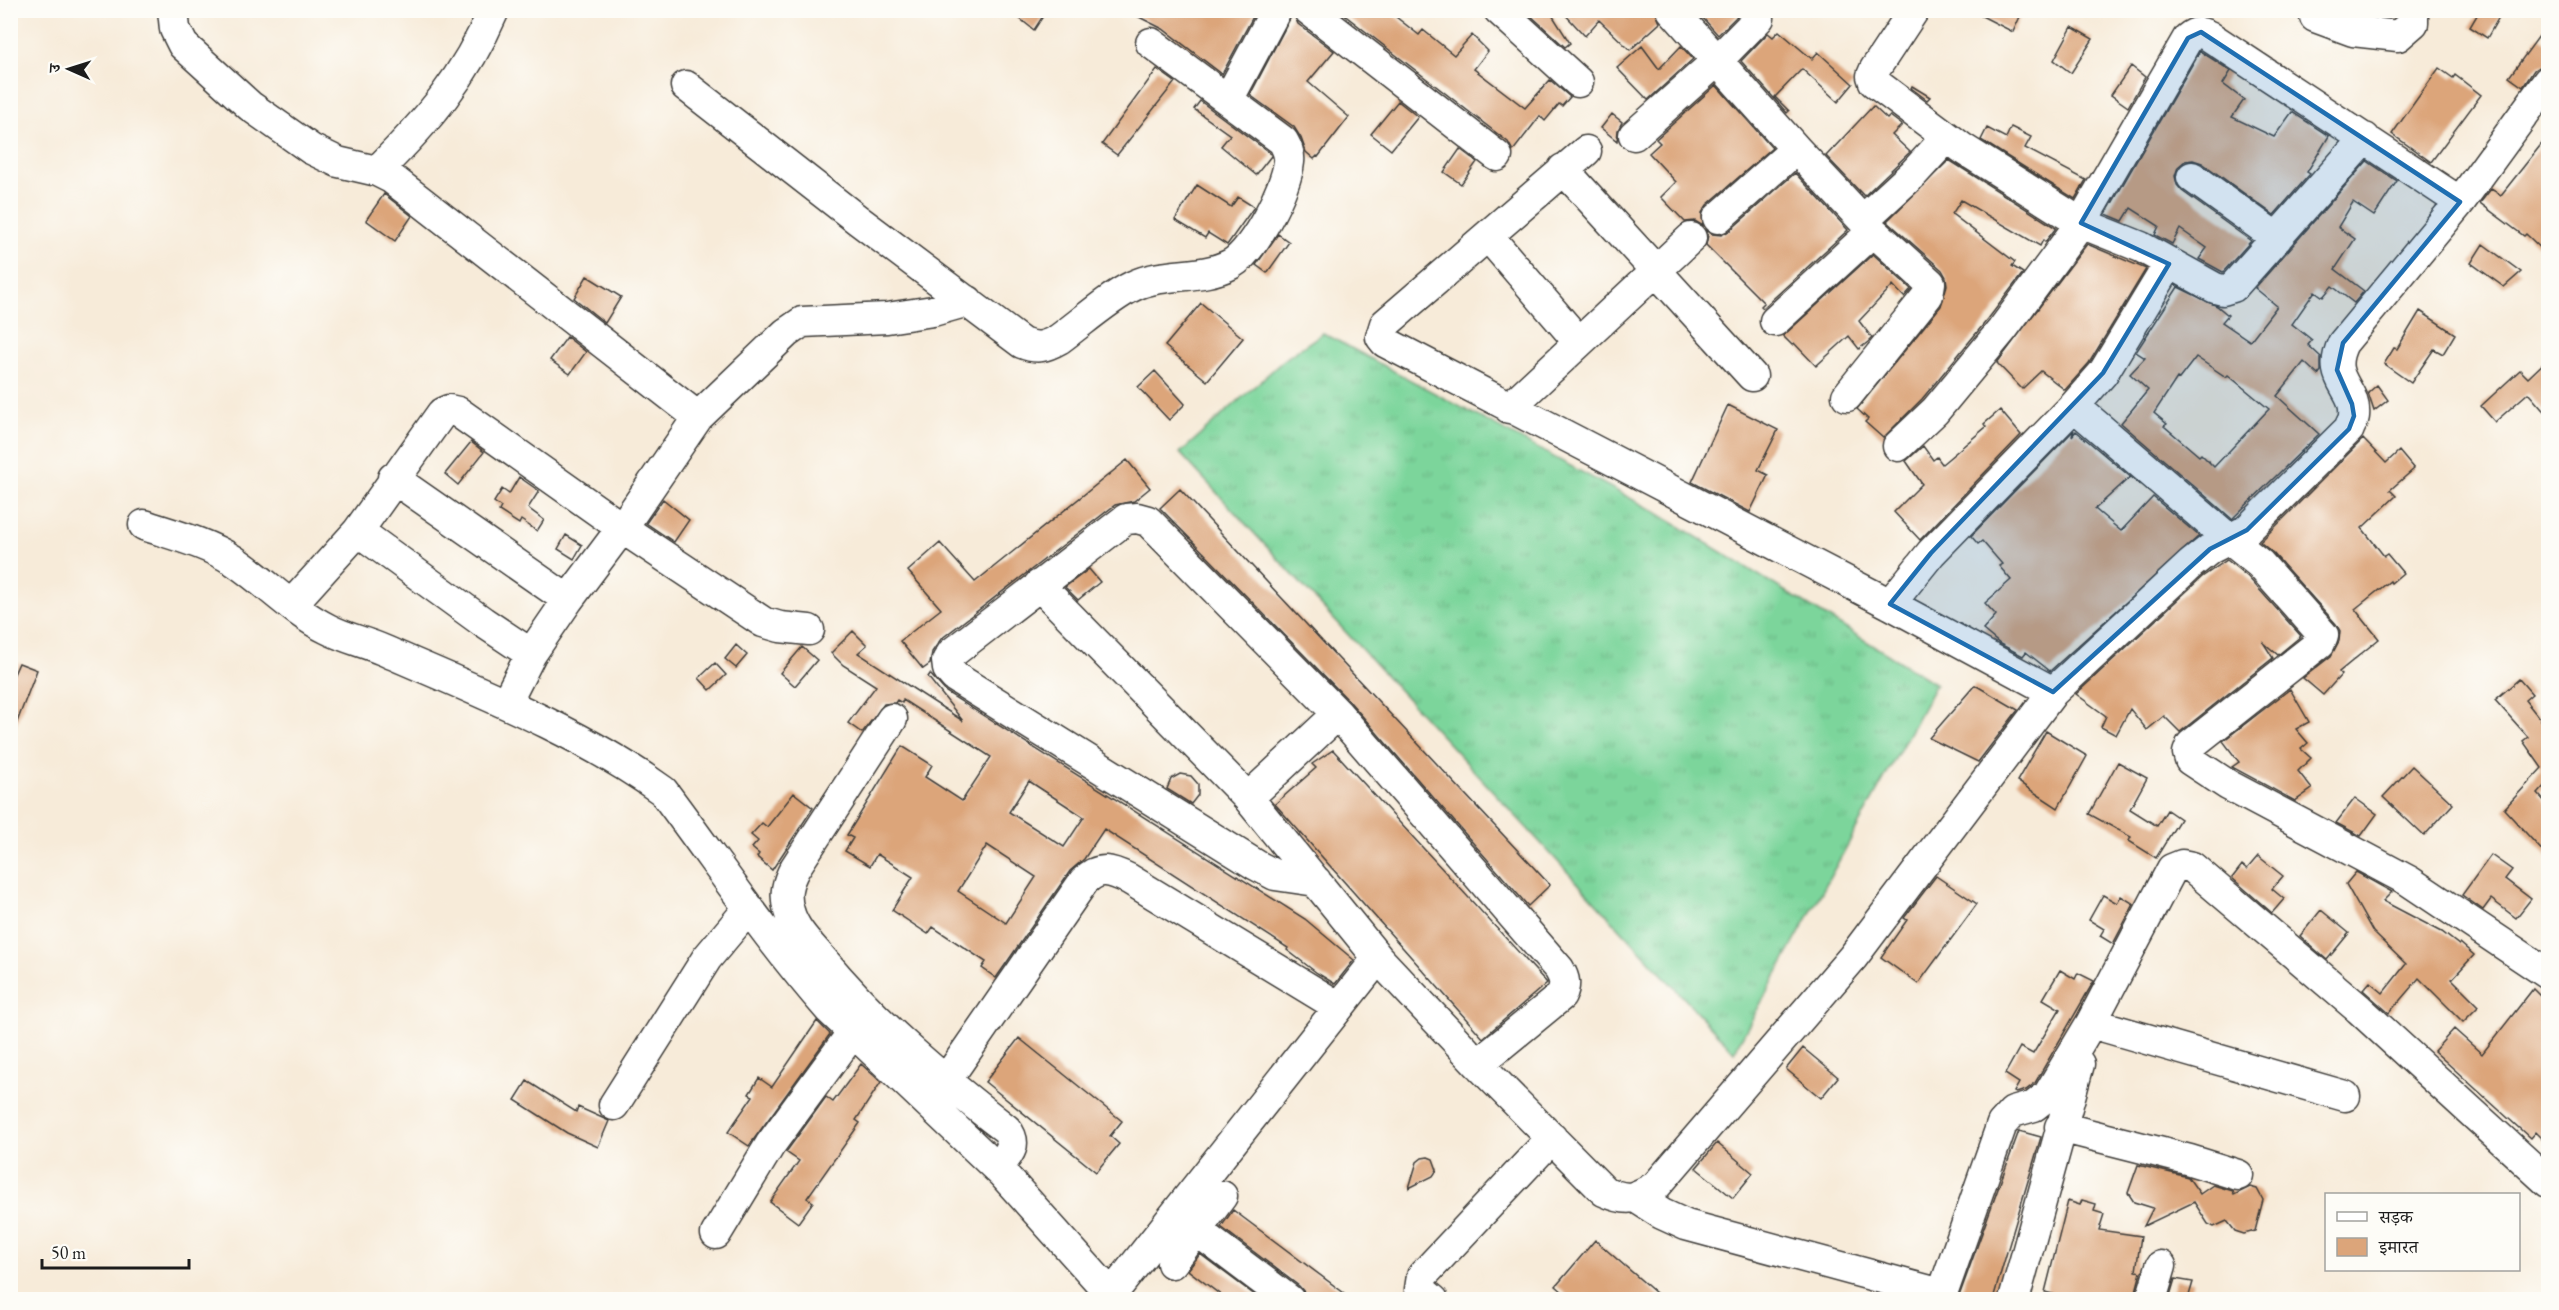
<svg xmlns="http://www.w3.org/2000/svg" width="2559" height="1310" font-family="'EB Garamond','Noto Serif Devanagari',serif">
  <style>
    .grass { fill: url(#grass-tufts); stroke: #4c785c; stroke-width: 1.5 }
    .building { fill: #dca57a; fill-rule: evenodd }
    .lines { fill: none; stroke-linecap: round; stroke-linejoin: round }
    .minor-casing { stroke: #3d3b38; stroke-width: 33 }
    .minor { stroke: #fff; stroke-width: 30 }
    .marked { fill: #1f6fb2; fill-opacity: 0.2; stroke: #1f6fb2; stroke-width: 4.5; stroke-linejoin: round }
  </style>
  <defs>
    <pattern id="grass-tufts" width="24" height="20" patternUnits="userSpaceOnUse" patternTransform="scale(1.5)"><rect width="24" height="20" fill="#7cd59b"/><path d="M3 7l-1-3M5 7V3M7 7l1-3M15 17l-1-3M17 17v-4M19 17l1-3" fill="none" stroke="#6bb685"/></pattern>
  </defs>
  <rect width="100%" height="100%" fill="#fdfcf7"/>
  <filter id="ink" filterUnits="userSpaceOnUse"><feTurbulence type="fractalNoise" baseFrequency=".0167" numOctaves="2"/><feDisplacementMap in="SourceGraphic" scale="12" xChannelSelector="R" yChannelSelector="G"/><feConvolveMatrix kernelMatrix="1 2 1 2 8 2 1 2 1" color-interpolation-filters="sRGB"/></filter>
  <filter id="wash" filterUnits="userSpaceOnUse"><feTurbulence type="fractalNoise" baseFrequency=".008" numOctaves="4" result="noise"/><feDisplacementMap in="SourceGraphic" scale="24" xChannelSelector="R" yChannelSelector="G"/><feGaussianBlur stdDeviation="1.35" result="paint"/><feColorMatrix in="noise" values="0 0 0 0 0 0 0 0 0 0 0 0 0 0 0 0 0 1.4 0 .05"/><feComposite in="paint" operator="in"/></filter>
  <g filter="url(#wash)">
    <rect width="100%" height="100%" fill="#f7ebd9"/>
    <path class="grass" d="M1323,333l333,179 280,172 -202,368 -554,-599 105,-94z"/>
    <g id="blocks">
      <path class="building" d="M1009,10h38l-13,20z
        M1125,10h131v1l-34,63 -59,-45z
        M1338,10h49l32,25 4,-5 31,25 18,-20 16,16 -14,18 51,39 25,-28 20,17 -8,9 -3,-2 -14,17 -5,-5 -27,35 -5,-9z
        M1528,10h21l21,33 -5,4 -38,-35z
        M1561,10h94l5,13 -30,27 -31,-30 -14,16z
        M1696,10h45l1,1 -24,24z
        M1970,10h53l-10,22z
        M2353,10h25l9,7 -30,-3z
        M2480,10h23l-16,28 -17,-11z
        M1293,13l5,11 36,27 -26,31 41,35 -31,40 -1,-1 -3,3 -8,-7 -5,-14 -7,-11 -44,-32z
        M2072,27l21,12 -22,34 -17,-13z
        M1779,31l33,28 6,-7 35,32 -15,18 -36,-33 -27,28 14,14 -2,2 -46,-52 27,-28 5,4z
        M2539,36l9,8v20l-8,2 -6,4 -11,17 -14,-10z
        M1642,46l17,23 22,-23 12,13 -45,41 -31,-32z
        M2200,51l31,20 -8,13 21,16 -12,17 42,20 18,-25 37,24 -22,36 3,2 -36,41 -72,-52 -9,-3 -8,1 -7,6 -3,9 2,9 5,6 69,50 -28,31 -24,-13 8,-11 -27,-19 -8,15 -17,-9 4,-9 -28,-18 -8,13 -17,-7z
        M2131,66l14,11 -17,30 -17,-12z
        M2439,68l14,10 2,-3 26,20 -50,67 -39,-28z
        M1157,69l18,13 -58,73 -15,-11z
        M1716,85l56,63 -65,57 -5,8 1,13 -8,-5 -10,1 -24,-25 15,-15 -27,-29 11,-10 -4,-4z
        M1912,86l18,11 -3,3 -16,-12z
        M1200,101l70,52 1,3 -15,19 -35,-29 9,-11 -36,-26z
        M1398,101l20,16 -27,33 -20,-16z
        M1873,106l14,13 3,-3 12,9 -10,10 18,17 -46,44 -38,-40z
        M1612,114l10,8 -4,8 -1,11 -16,-13z
        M2011,127l20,10 -6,11 61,32 -11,19 -94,-59 6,-12 19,10z
        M2548,136v119l-22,-21 -2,2 -44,-33 11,-14 10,6z
        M1460,149l17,13 -16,22 -17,-12z
        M1949,160l107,68 -11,14 -2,-2 -3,6 -79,-46 -9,14 63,48 -3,4 11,7 -35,46 -66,80 -39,39 -18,-16 3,-3 -11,-10 84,-103 6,-21 -1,-8 -4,-7 -55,-49z
        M2367,161l30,20 -23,35 -21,-14 -15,25 17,12 -20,30 29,22 -10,12 -22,-17 -9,11 -8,-6 -23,33 20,16 -4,5 13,12v14l-3,4 -14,-13 -27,34 42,38 -87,85 -111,-96 27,-33 -18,-16 15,-16 -9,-6 42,-65 39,19 11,9 -6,7 28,19 27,-35 -22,-18zM2196,357l30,20 2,-2 41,34 -55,58 -13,-13 -2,2 -35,-30 3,-2 -13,-11 23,-35 2,1z
        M1795,173l53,57 -85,78 -2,-2 3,-3 -58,-58 2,-10 -2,-5 6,4 9,1 8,-4z
        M1197,185l34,22 7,-10 16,10 -27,38 -19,-12 -3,5 -30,-18z
        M384,194l28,22 -17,25 -29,-21z
        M1278,234l11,8 -22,31 -11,-8z
        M2087,244l59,25 -57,94 -24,27 -24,-19 -19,18 -25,-26z
        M2483,244l38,28 -17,15 -33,-24z
        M1873,254l38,35 -7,8 -11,-12 -34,36 13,17 -4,4 -9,7 -10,-13 -33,30 -22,-23 -2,2 -9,-9z
        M587,276l34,21 -16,26 -31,-25z
        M1201,303l42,35 -36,43 -42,-35z
        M2420,311l35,23 -12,20 -9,-5 -23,34 -27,-19 10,-16 3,1z
        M567,337l19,15 -16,22 -20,-14z
        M2548,359v57l-20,-23 -33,29 -14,-16 39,-36 8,8z
        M1155,371l30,33 -16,16 -31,-33z
        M2377,385l11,15 -14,11 -6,-18z
        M1728,405l50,25 -20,40 10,5 -18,37 -58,-30z
        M2000,410l21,25 -101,105 -26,-28 28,-28 -16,-23 17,-15 10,14 4,-3 5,7 44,-37 -2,-3z
        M2074,430l-2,6 4,-5 64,54 -10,-8 -35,32 26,22 32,-34 46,39 -149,135 -24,-19 -3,4 -23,-12 -17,-14 13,-15 -11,-12 26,-23 -12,-14 3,-2 -20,-23 -4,3 -7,-8z
        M2363,439l23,24 13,-12 15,18 -24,21 6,6 -34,32 22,28 3,-2 16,19 -12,10 -1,-2 -35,28 24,30 -40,33 2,3 -18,20 -20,-17 28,-22 8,-15 1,-10 -4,-7 -63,-71 -13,-11z
        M471,442l13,10 -26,33 -13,-11z
        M1127,460l23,28 -16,13 -19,4 -174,134 -9,13 -2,12 -7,5 -23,-28 41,-32 -33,-38 32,-28 35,39z
        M519,477l20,14 -11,17 16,12 -7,11 -16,-11 -2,4 -20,-13 2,-4 -7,-5 8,-13 7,5z
        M1180,489l370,396 -22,21 -178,-204 -190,-194z
        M663,499l26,21 -15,22 -28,-19z
        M566,535l16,10 -8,14 -16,-10z
        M2227,560l21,17 53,59 -23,19 -15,-13 10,16 -93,74 -16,-16 -17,14 -17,-21 -14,26 -15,-8 5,-11 -30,-22 126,-117z
        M1089,569l11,13 -22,18 -13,-13z
        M853,631l14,14 -9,8 105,68 -35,-44 2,-3 16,18 359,227 49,41 -19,24 -18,-11 -30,-23 1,-2 -184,-119 -20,30 -14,12 -74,107 -14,-10 4,-6 -53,-35 -5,7 -36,-24 21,-33 -36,-23 -7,12 -25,-15 8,-13 -6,-3 55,-89 30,19 -7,12 37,24 29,-44 -88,-57 -1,3 -5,-3 -2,3 -11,1 -22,29 -14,-10 28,-37 -33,-21 -12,-12zM1029,781l55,36 -20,30 -55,-35zM987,845l49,32 -30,46 -48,-32z
        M736,645l11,10 -11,13 -11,-9z
        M802,647l15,13 -22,26 -15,-13z
        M19,663l18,7 -25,65 -2,-52z
        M715,663l11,12 -16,15 -11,-12z
        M2519,679l13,15 -7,6 23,29v54l-10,11 10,11v52l-44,-48 38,-41 -19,-27 5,-4 -33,-37z
        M1975,685l43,25 -40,52 -49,-24z
        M2290,689l19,33 -13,7 12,14 -7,6 10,9 -13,13 14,18 -17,12 -63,-34 7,-5 -16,-21z
        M2046,731l41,25 -29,52 -41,-27z
        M1333,750l214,233 -64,55 -208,-234 41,-36 -4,-4z
        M2118,762l29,16 -17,31 27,17 10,-16 13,9 -24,39 -27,-17 2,-4 -42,-23z
        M2412,766l41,38 -29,32 -41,-39z
        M1180,774l11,2 7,8v11l-7,9 -24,-15 4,-10z
        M794,793l19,15 -41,62 -15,-13 2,-3 -7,-6 6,-7 -7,-6 11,-12 5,4z
        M2355,798l22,16 -16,22 -25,-13z
        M2491,855l21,15 -7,9 26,20 -15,19 -25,-19 -8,11 -21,-15z
        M2258,856l25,20 -11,13 12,10 -12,14 -40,-35 10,-13 5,4z
        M2356,872l36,20 -9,9 59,31 17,13 1,-2 14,12 -22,24 27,27 -16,16 -44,-44 -30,35 -26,-23 7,-8 13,11 23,-29 -33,-32 -27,-48z
        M1936,876l41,28 -59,80 -37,-27 26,-37 -3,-2z
        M2103,895l14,8 4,-7 13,8 -21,40 -13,-8 4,-7 -15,-9z
        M2321,910l28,23 -22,27 -27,-24z
        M2060,970l15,9 3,-6 16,8 -59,102 -9,7 -10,3 -2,-1 5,-9 -14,-9 15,-27 13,7 27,-45 -17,-10z
        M2533,989l15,15v141l-13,-13 -5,6 -96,-87 20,-22 28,25z
        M817,1021l13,13 -81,112 -21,-14 25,-36 -4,-2 10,-16 13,9z
        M1019,1038l103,83 -12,15 9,8 -23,28 -111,-90z
        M1803,1048l35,29 -17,21 -35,-29z
        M861,1064l20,18 -25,38 4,3 -53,75 6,4 -15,21 -28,-21 29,-41 -13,-9 40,-55 7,5z
        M527,1081l49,31 2,-5 31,14 -11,26 -31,-14 -52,-33z
        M2019,1131l22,6 -48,162h-35z
        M1717,1143l36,30 -20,25 -37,-30z
        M1428,1157l5,2 4,11 -4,6 -24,12 8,-26 5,-4z
        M2138,1165l50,12 12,17 13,-9 20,6 1,4 16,-8 7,2 6,11 -8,31 -11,3 -9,-3 -8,-10 -13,6 -6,-3 -14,-22 -50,24 9,-18 -19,-6 -6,-9z
        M2082,1200l14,4 -2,7 10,3 -5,16 42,6 -5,35 5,1 -7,27h-63l-26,-7 23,-91 12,4z
        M1233,1210l119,89h-46l-1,-6 -6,-7 -78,-59z
        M1595,1240l68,59h-92l-15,-13z
        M1200,1254l60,45h-34l-38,-29z
        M2175,1279l18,3 -5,17h-19z"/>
    </g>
  </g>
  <g filter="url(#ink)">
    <use href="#blocks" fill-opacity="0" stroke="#3d3b38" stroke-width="1.5"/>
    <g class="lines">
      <defs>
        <path id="minor" d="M173,10l2,19 8,16 67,61 61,43 27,13 39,9 14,7 307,239
          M1309,10l188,146
          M1499,10l79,72
          M1672,10l124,139 77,82 57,52 -2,12 -81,101
          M1914,10l-39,59 -3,7 2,6 88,66 119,75 60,24 74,41 8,2 10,-3 132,-149
          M2315,17l38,14 45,5 15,-13v-13
          M686,86l172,134 164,123c15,6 23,4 37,-4 22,-16 51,-42 74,-53 32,-15 67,-6 98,-22 23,-13 55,-75 58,-102 1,-8 -2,-14 -6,-21l-132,-98
          M1228,100l48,-90
          M1634,135l84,-75 41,-42
          M1586,151l-201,173 -4,13 4,5 505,262 163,88
          M1563,169l189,207
          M377,171c52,-52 87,-92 117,-161
          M2192,177l85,61
          M1718,218l78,-69
          M1863,220l51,-47 33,-36
          M1488,236l90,105
          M1775,321l98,-90
          M2074,406l155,133 31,25 63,71 -3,8 -129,102 -3,8 2,7 38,25 181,96 139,93
          M1509,408l182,-170
          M1898,446l37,-35 67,-81 79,-107 107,-185c8,-7 12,-6 21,-2l251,166
          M393,478l175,122
          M144,525c30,10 62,18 89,35 32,21 60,52 95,69 17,9 37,13 55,21 94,41 197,81 280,141 55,73 105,149 166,218l173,164 114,127
          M358,531l125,91 48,32
          M1039,585l209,213 130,160 100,106 126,127c24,11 30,8 52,-5l197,-229 200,-265 138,-128 19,-15 37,-19 102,-101c1,-4 5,-9 5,-13 3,-29 -29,-36 -11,-73l117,-141 88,-121
          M292,604l66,-73 84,-118 7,-3 9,2 164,116 141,94 17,5 29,3
          M1890,604l41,-51 143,-147 29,-33 66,-109
          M506,703l25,-49 37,-54 54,-72 76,-111 88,-84 16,-11 85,-4 46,-7 35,-10
          M892,719l-97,149c-8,15 -11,26 -6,43 5,19 21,34 33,48 54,65 118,119 184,170 13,16 2,26 -9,39
          M1248,798l90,-84
          M1316,881l-41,-6 -19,-10 -301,-188 -7,-8 -1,-8 5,-8 174,-134 11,-1 11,3 190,193 221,255c6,10 7,16 2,27l-83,68
          M2091,1023l254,73
          M945,1082l139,-201c15,-15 27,-11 45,-2l210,128
          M614,1105l93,-147 42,-50
          M2060,1127l130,33 48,15
          M1637,1198l25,16 24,11 255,69
          M1196,1230l93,70
          M716,1234l54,-89 83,-113
          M1172,1263l50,-67
          M1111,1295l267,-337
          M1433,1300l-13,-11 2,-13 130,-138
          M1940,1300l62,-176 11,-12 21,-6 14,-11 43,-72 81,-154 10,-4 10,2 167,142 189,173
          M2014,1300l65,-236
          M2151,1300l10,-34"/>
      </defs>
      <use href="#minor" class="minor-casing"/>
      <use href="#minor" class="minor"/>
    </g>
  </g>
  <path class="marked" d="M2201,32l259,170 -117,141 -6,27 15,34 2,12 -5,13 -102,101 -37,19 -157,143 -163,-88 41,-51 172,-180 66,-109 -88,-41 107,-185z"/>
  <rect width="2559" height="1310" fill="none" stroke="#fdfcf7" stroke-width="36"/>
  <rect x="2325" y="1193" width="195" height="78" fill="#fdfcf7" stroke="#a3a29f" stroke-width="1.5"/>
  <rect x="2337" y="1212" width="30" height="9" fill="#ffffff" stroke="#a3a29f" stroke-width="1.5"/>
  <text x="2379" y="1223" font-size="18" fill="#1c1c1c">सड़क</text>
  <rect x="2337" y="1238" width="30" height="18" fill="#dca57a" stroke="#a3a29f" stroke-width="1.5"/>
  <text x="2379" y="1253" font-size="18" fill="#1c1c1c">इमारत</text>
  <g transform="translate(69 69) rotate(273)" stroke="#fdfcf7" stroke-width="4.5" paint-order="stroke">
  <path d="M0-4.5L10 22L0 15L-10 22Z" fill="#1c1c1c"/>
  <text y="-9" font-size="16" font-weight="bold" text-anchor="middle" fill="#1c1c1c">उ</text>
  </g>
  <path d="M42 1259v9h147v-9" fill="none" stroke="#1c1c1c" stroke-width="3"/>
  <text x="51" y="1259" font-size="18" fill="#1c1c1c" stroke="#fdfcf7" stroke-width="4.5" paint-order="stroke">50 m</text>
</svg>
